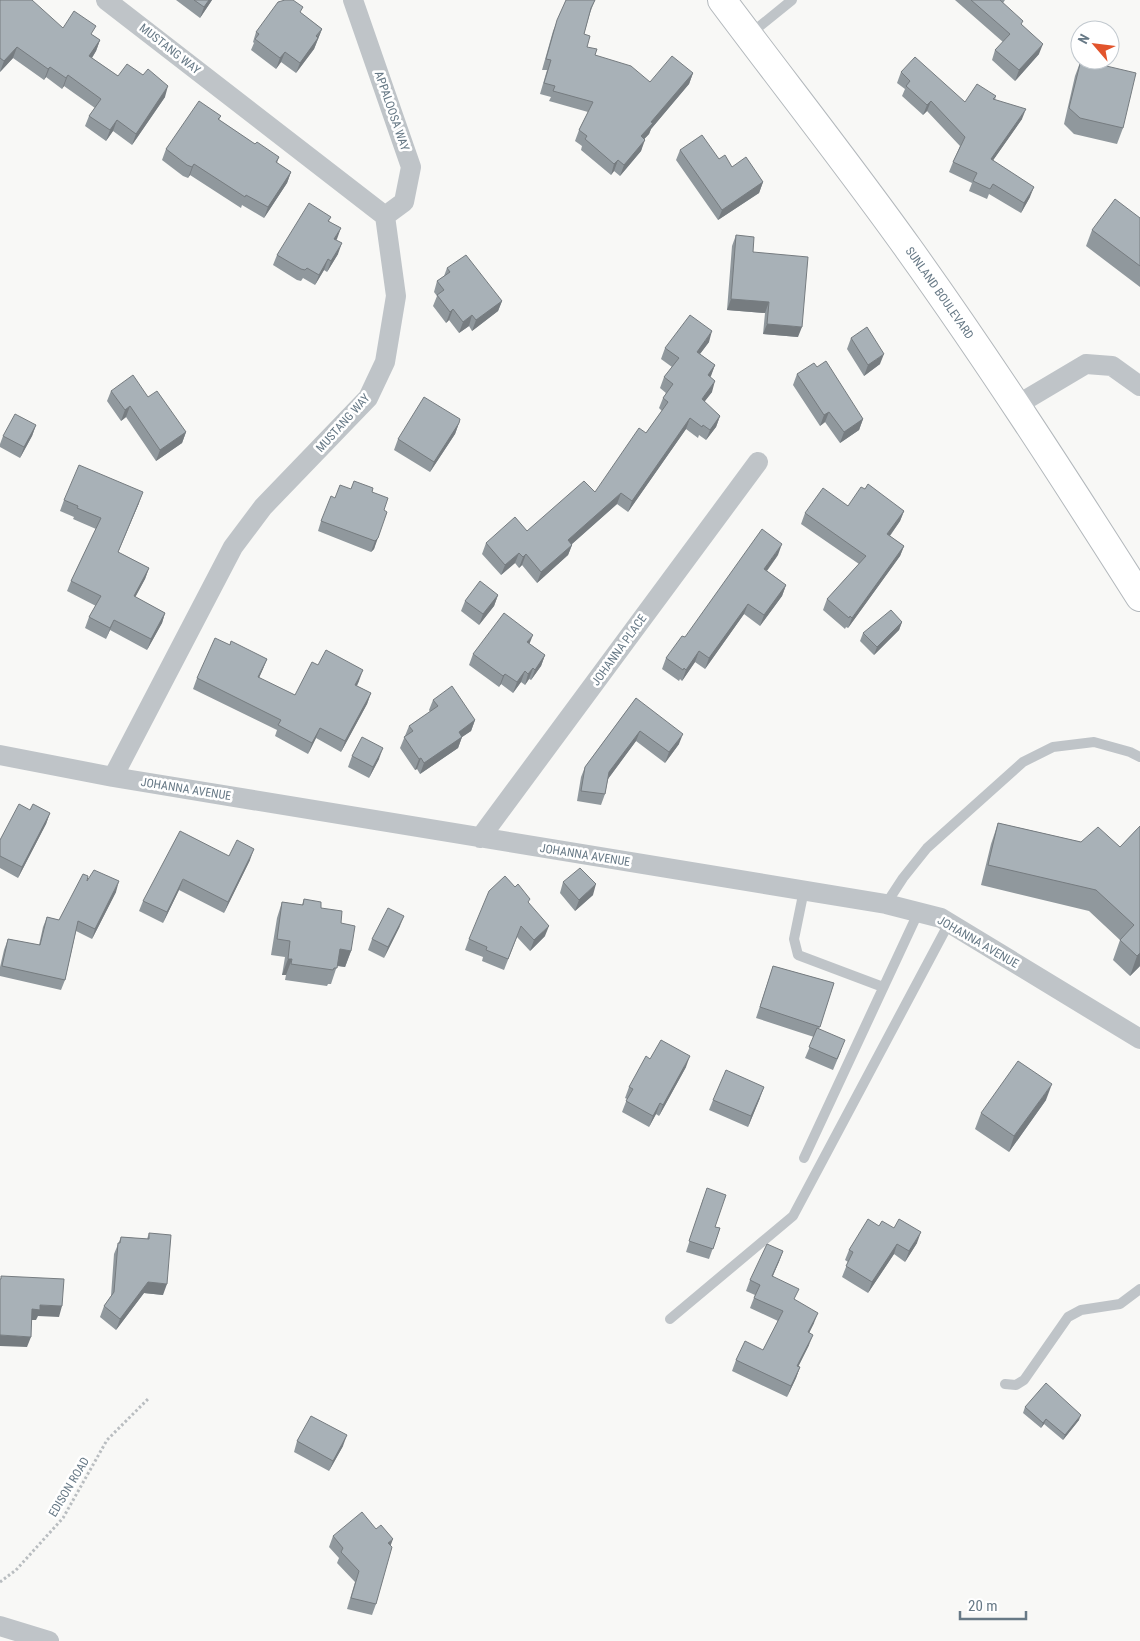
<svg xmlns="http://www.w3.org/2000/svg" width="1140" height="1641" font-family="'Roboto Condensed',sans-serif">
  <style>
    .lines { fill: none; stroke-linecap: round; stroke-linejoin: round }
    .primary-casing { stroke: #b3b8bc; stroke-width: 30 }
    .path { stroke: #b9bdc0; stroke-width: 3; stroke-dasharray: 2.5 2.5; stroke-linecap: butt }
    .lane { stroke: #bfc4c8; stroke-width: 10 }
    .street { stroke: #bfc4c8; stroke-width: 20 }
    .primary { stroke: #fff; stroke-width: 28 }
    .wall { fill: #90989d }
    .shaded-wall { fill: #767c80 }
    .building { fill: #a8b1b7; stroke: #767c80 }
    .labels { text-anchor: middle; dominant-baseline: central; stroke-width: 5; stroke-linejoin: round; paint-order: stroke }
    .street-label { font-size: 12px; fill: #677986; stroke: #fff }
  </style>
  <rect width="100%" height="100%" fill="#f8f8f6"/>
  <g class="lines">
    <defs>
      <g id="primary">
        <path id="s1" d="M722,0c62,83 126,164 186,248 81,113 157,231 232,349"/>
      </g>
    </defs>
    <use href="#primary" class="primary-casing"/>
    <path class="path" d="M0,1582l16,-12 47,-52 44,-78 42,-42"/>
    <path class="lane" d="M749,35l43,-35
      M804,890l-10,49 4,16 85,32
      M886,904l17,-26 24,-30 96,-86 30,-15 41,-5 36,10 10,5
      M804,1158l114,-245
      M670,1319l123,-103 156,-293
      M1005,1384l11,1 8,-5 44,-63 13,-7 39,-6 20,-15"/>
    <path class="street" d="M106,0l279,216 11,80 -11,66 -17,36 -105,109 -30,40 -120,230
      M353,0l58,167 -7,35 -19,14
      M1017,405l69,-41 26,2 28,20
      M0,755l113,22 773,127 55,14 199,121
      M480,838l278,-376
      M0,1626l49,15"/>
    <use href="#primary" class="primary"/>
  </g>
  <path class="wall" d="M0,0l63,28 30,7 7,5 -4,11 -4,7 26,18 47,21 -33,48 -19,-14 -7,10 -21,-15 4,-10 6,-8 -31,-22 -2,3 -16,-12 -2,3 -31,-22 -13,14z
    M176,0h36l-12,18z
    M566,0h29l-5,13 -6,21 3,13 8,8 55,27 43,-9 -4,11 -38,45 -2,5 -5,5 -3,12 -21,25 -6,-5 -3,4 -30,-25 1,-4 -7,-5 4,-11 9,-18 -39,-11 2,-4 -11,-3 7,-24h-5l11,-39z
    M955,0h50l-2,3 19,22 17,29 -24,27 -23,-21 3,-10 8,-8z
    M301,13l21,16 -8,20 -18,24 -15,-11 -5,7 -25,-19 3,-7 -1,-1 3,-10z
    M1081,60l42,68 -6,16 -43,-10 -10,-10 11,-48z
    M901,72l64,30 31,-6 -1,4 27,19 -29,41 37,37 -9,16 -32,-19 -2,5 -18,-8 3,-8 -23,-11 4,-10 7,-16 -33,-35 -4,4 -21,-19 3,-7 -8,-6z
    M221,116l-2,4 36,24 24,13 -2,6 14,9 -4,11 -23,35 -22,-13 -1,3 -51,-33 -2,3 -5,-2 -21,-16 4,-11z
    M680,150l39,9 13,8 31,15 -4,11 -41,27 -42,-60z
    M331,217l-2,4 7,19 2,14 -11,18 -3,-2 -9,15 -12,-7 -2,3 -4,-1 -24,-15 4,-10z
    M1140,218v69l-54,-41 6,-16z
    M736,235l17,17 45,85 -35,-3 2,-21 -38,-3 5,-64z
    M447,268l55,33 -4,10 -26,20 -3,-5 -10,7 -10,-13 -3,3 -13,-17 4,-10 -3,-4 3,-11 7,-5z
    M851,338l29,26 -16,12 -17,-27z
    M709,342l-9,12 15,11 -5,12 2,15 -8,10 16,14 -4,11 -10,13 -7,-5 -1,3 -12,-9 -58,83 -11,-8 -45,40v1l-4,10 -31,28 -15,-18 -3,3 -4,-5 -14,12 -19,-21 4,-11 41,-12 68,-39 51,-59 16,-22 -3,-3 4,-10 3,-5 -6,-5 4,-11 8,-10 -11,-8 4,-11z
    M817,367l46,52 -4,11 -19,13 -15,-21 -5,4 -27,-41 4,-11z
    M111,391l37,6 38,35 -4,11 -26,18 -30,-44 -5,4 -14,-20z
    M459,423l-4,11 -25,38 -36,-22 4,-11z
    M36,425l-4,11 -12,22 -20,-11v-3l3,-8z
    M351,489l21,3 12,18 -10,39 -3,3 -53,-21 3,-10 14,-23z
    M865,489l39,22 -4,10 -10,15 14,10 -4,10 -52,72 -2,-1 -1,2 -22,-19 4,-11 32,-35 -58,-40 4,-11 43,-7z
    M64,500l75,3 -21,49 31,16 -4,11 -10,18 30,16 -3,10 -15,27 -37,-20 -4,9 -21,-11 4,-11 7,-11 -29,-15 4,-10 25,-52 -23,-10 1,-2 -14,-6z
    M778,555l-11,16 19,14 -4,11 -22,30 -16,-12 -39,55 -10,-7 -13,19 -2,-2 -1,2 -17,-12 4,-11 19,-21z
    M498,595l-4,11 -15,19 -18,-14 4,-10z
    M902,622l-3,8 -25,25 -14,-14 3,-8z
    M530,644l15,11 -4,11 -10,14 -2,-1 -4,6 -4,-3 -8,11 -12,-9 -2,3 -30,-22 4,-11z
    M230,645l37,14 -8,19 36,17 23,-30 41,16 -2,5 14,7 -4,11 -26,48 -25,-14 -8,16 -33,-18 2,-6 -84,-41 4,-11z
    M636,698l43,46 -14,19 -29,-22 -28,38 -3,15 -4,11 -24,-4 4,-24 4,-10z
    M433,700l42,20 -4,11 -9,6 -4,11 -38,26 -3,-5 -2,1 -15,-22 9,-22 21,-14 -1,-2z
    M352,756l27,3 -10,19 -21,-11z
    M30,810l20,3 -4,11 -28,54 -18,-10v-28z
    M998,823l83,19 39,5 20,-21v140l-10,10 -17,-16 7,-20 -31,-29 -108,-26 10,-41z
    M229,856l21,4 -26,53 -45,-23 -16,33 -24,-12 4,-10z
    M87,881l29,11 -24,47 -16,-8 -11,49 -4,10 -61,-14v-9l4,-17 4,-11 31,6 4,-18 4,-10 12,3z
    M563,882l30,13 -18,16 -15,-18z
    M304,899l17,9 20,15 10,28 -6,16 -8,-1 -6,18h-3l-1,2 -42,-6 1,-5h-4l3,-18 -14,-2 6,-37 5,-16 20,3z
    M529,903l16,33 -15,15 -13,-14 -13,33 -22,-9 1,-4 -18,-7 4,-11z
    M400,926l-16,32 -16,-8 4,-11z
    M773,966l61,17 -15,46 22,22 -8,19 -28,-12 9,-21 -58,-19z
    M650,1059l36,8 -27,49 -3,-2 -7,13 -27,-15 5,-13 -2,-1 4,-11z
    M760,1098l-12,29 -39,-17 4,-10z
    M1046,1100l-37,52 -34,-23 6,-16z
    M703,1199l12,28 5,1 -11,31 -23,-7z
    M879,1226l38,17 -12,19 -11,-8 -26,39 -26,-16 6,-15 -3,-2 4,-10z
    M149,1233l14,62 -19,-2 -28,37 -16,-13 4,-11 7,-10 3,-42 7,-17 26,2z
    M783,1251l-10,25 22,24 19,23 -5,10v12l-11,22h2l-4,11 -9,19 -55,-26 4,-11 27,-10 15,-29 -28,-13 5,-13 -9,-4 4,-11z
    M1025,1407l54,13 -16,20 -19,-16 -3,4 -18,-15z
    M297,1441l46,5 -14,25 -35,-19z
    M333,1536l58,10 -15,58 -4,11 -25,-6 8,-27 -18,-19 2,-5 -10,-11z"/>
  <path class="shaded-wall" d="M209,0h3l-12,18 4,-11z
    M322,29l-8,20 -18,24 4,-10z
    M100,40l-4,11 -10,16 3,-11z
    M1043,44l-4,10 -24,27 4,-11z
    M17,47l-4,11 -13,14 4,-11z
    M285,52l-4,10 -5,7 4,-11z
    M50,67l-4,10 -2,3 4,-11z
    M693,73l-4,11 -38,45 -2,5 -12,13 4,-11 10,-14z
    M68,75l-4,11 -2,3 4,-11z
    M168,86l-3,11 -33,48 4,-11z
    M931,101l-4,10 -4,4 4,-10z
    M1026,109l-4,10 -35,50 4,-10z
    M117,120l-4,11 -7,10 4,-11z
    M645,140l-4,11 -21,25 4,-11z
    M618,160l-4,11 -3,4 3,-11z
    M194,164l-4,11 -2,3 4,-11z
    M291,172l-4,11 -23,35 4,-11z
    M763,182l-4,11 -41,27 4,-10z
    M1034,187l-4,10 -9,16 3,-10z
    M341,228l-4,11 -6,10 3,-10z
    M342,243l-4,11 -11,18 4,-11z
    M328,259l-4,11 -9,15 4,-10z
    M731,299l38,3 -4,11 -38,-3z
    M502,301l-4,10 -26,20 4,-11z
    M453,309l-4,11 -3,3 4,-11z
    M472,315l-3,11 -10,7 4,-11z
    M767,324l35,3 -4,10 -35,-3z
    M712,331l-3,11 -16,21 4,-11z
    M884,354l-4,10 -16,12 4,-11z
    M715,365l-4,11 -7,10 4,-11z
    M715,381l-3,11 -14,18 4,-11z
    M130,406l-4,11 -5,4 4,-11z
    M829,412l-4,10 -5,4 4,-11z
    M720,416l-4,11 -10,13 4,-10z
    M690,418l-4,11 -58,83 4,-11z
    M863,419l-4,11 -19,13 4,-11z
    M459,423l-4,11 -25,38 4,-10z
    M36,425l-4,11 -12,22 4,-11z
    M186,432l-4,11 -26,18 4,-11z
    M143,492l-4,11 -25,59 4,-10z
    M621,493l-4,11 -53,47 4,-11z
    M904,511l-4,10 -17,24 4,-11z
    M378,538l-4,11 -3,3 4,-11z
    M782,544l-4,11 -18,25 4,-11z
    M572,545l-4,10 -31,28 4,-11z
    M904,546l-4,10 -52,72 4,-10z
    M519,553l-4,10 -14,12 4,-10z
    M526,554l-4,11 -3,3 4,-11z
    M149,568l-4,11 -15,28 4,-11z
    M786,585l-4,11 -22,30 4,-11z
    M498,595l-4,11 -15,19 4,-11z
    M748,604l-4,10 -39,55 4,-11z
    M165,613l-3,10 -15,27 4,-11z
    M114,620l-4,10 -4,9 4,-11z
    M902,622l-3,8 -25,25 3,-8z
    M533,635l-4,10 -2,-3z
    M699,651l-4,11 -13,19 4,-11z
    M545,655l-4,11 -10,14 4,-10z
    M267,659l-4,10 -9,19 4,-11z
    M533,668l-4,11 -4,6 3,-11z
    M363,670l-4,11 -8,15 4,-11z
    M525,671l-4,11 -8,11 4,-11z
    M505,674l-4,10 -2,3 4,-11z
    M371,693l-4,11 -26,48 4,-11z
    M475,720l-4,11 -9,6 -4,11 -38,26 4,-11 35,-31z
    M320,728l-4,10 -8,16 4,-11z
    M640,731l-4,10 -31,42 4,-11z
    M683,734l-4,10 -14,19 4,-11z
    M383,748l-4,11 -10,19 4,-11z
    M421,758l-4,11 -2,1 4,-11z
    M50,813l-4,11 -28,54 4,-11z
    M254,849l-4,11 -26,53 4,-11z
    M183,879l-4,11 -16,33 4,-11z
    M119,881l-3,11 -24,47 3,-10z
    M596,884l-3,11 -18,16 4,-11z
    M404,916l-4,10 -16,32 4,-11z
    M549,926l-4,10 -15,15 4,-11z
    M340,949l11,2 -6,16 -11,-2z
    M1140,953v13l-10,10 7,-20z
    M288,959h4l-6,16h-4z
    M690,1056l-4,11 -27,49 4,-11z
    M1052,1084l-6,16 -37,52 5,-16z
    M764,1087l-4,11 -12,29 3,-11z
    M660,1103l-4,11 -7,13 4,-11z
    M921,1232l-4,11 -12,19 4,-11z
    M897,1244l-3,10 -26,39 4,-11z
    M783,1251l-4,11 -11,24 4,-10z
    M148,1282l19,2 -4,11 -19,-2 -28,37 4,-11z
    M40,1305l22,1 -3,11 -21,-1 -2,4h-8l4,-11z
    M818,1313l-4,10 -10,20 4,-11z
    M0,1335l31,2 -4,10 -27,-1z
    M813,1335l-4,10 -16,32 4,-11z
    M800,1367l-4,11 -9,19 4,-11z
    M1081,1415l-2,5 -16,20 2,-5z
    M1046,1419l-2,5 -3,4 2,-5z
    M347,1435l-4,11 -14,25 4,-10z
    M393,1539l-4,11 -1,-7z"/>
  <path class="building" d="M0,0h32l31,28 11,-17 22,15 -5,8 9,6 -11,16 29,20 9,-12 16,11 5,-6 20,17 -32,48 -19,-14 -7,10 -21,-14 12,-17 -33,-24 -2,3 -16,-11 -2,2 -31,-22 -13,14 -4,-3z
    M194,0h15l-5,7z
    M285,0h8l10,7 -3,5 22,17 -6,7 2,2 -18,25 -15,-11 -5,6 -25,-19 4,-5 -3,-2 22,-30z
    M566,0h29l-4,8 -7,26 6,2 -3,11 10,2 -2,6 36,11 19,16 22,-26 21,17 -42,49 2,1 -12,13 4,4 -21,25 -6,-5 -4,4 -29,-25 2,-3 -8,-6 14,-28 -40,-11 2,-5 -11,-3 7,-23 -5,-1 11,-39z
    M971,0h29l23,21 -2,3 22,20 -24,26 -24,-20 15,-16z
    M915,57l50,45 12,-18 19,12 -3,3 33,10 -35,50 43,28 -10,16 -31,-19 -3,5 -17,-8 4,-8 -24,-11 12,-25 -34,-36 -4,4 -21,-19 4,-5 -9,-9z
    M1081,60l55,13 -13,55 -43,-10 -11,-10z
    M199,101l22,15 -3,3 37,25 2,-2 22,15 -3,5 15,10 -23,35 -22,-12 -1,2 -51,-33 -2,3 -5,-2 -21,-16z
    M702,135l17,24 6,-4 7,12 14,-10 17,25 -41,28 -42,-60z
    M1115,199l25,19v48l-48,-36z
    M309,203l22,14 -3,4 13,7 -7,11 8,4 -11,18 -3,-2 -9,16 -12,-7 -2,2 -4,-1 -24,-14z
    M736,235l18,2 -1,15 55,5 -6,70 -35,-3 2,-22 -38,-3z
    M466,255l36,46 -26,19 -4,-5 -9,7 -10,-13 -3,3 -13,-17 7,-5 -7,-9 13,-9 -3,-4z
    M690,315l22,16 -15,21 18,13 -7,10 7,6 -13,18 18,17 -10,14 -7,-5 -1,2 -12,-9 -58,83 -11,-8 -53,47 4,5 -31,27 -15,-18 -3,3 -4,-4 -14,12 -19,-22 29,-26 12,14 57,-50 11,11 44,-64 7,5 22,-31 -5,-4 10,-14 -9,-7 15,-19 -14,-10z
    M867,327l17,27 -16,11 -17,-27z
    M826,361l37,58 -19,13 -15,-20 -5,3 -27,-41 17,-11 3,4z
    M133,375l15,22 9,-6 29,41 -26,18 -30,-44 -5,4 -14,-19z
    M424,397l36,22 -1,4 -25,39 -36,-23z
    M15,414l21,11 -12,22 -21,-11z
    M79,465l64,27 -25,60 31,16 -15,28 31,17 -14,26 -37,-19 -4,8 -21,-11 12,-21 -30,-15 30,-63 -24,-10 1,-2 -14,-6z
    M354,481l19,7 -1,4 16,6 -4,12 3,2 -9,26 -3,3 -54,-20 10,-25 4,2 5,-13 11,4z
    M868,484l36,27 -17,23 17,12 -52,72 -2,-2 -1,2 -22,-19 39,-43 -61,-43 18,-25 25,18 13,-19 4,2z
    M762,529l20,15 -18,25 22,16 -22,30 -16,-11 -39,54 -10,-7 -13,19 -2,-2 -1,2 -17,-12 16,-22 3,1z
    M480,581l18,14 -15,19 -18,-13z
    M891,610l11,12 -25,25 -14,-14z
    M504,613l29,22 -6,7 18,13 -10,15 -2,-2 -5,6 -3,-3 -8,11 -12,-8 -2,2 -30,-22z
    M215,638l15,7 1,-4 36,18 -9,18 37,18 17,-33 6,3 8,-15 37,20 -8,15 16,8 -26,48 -25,-13 -8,15 -34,-18 3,-5 -84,-42z
    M452,686l23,34 -16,12 3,5 -38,26 -3,-5 -2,1 -15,-22 9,-6 -4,-5 29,-20 -5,-6z
    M636,698l47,36 -14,18 -29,-21 -31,41 -4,22 -24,-3 4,-24z
    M362,737l21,11 -10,19 -21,-11z
    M19,804l11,6 3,-6 17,9 -28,54 -22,-11v-16z
    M998,823l83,19 17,-15 22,20 20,-21v127l-3,3 -17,-16 14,-15 -38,-35 -108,-25z
    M180,831l49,25 8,-16 17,9 -26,53 -45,-23 -16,33 -24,-11z
    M580,868l16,16 -17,16 -16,-18z
    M94,870l25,11 -24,48 -17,-8 -13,59 -63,-14 6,-27 32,6 7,-28 12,3 24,-46 5,2 -1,5z
    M505,876l10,11 3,-3 12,15 -2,3 21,24 -15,14 -13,-14 -13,33 -22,-9 1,-3 -18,-8 20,-48z
    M304,899l17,3v6l21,3 -1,12 14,3 -4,25 -11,-2 -3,19h-3l-1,2 -42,-6 1,-5h-4l2,-18 -13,-2 5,-37 21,3z
    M388,908l16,8 -16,31 -16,-8z
    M773,966l61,17 -14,44 -60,-20z
    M817,1028l28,12 -8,19 -28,-12z
    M661,1040l29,16 -27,49 -3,-2 -7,13 -27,-15 7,-12 -4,-2 17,-31 4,3z
    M1018,1061l34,23 -38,52 -33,-23z
    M726,1070l38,17 -13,29 -38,-16z
    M707,1188l19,7 -11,32 5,1 -7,21 -24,-8z
    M868,1219l11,7 3,-5 12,7 5,-9 22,13 -12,19 -12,-7 -25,38 -26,-16 7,-14 -4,-2z
    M149,1233l22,2 -4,49 -19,-2 -28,37 -16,-13 10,-14 4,-49h2l1,-6 28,2z
    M767,1244l16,7 -11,25 27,13 -5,10 24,14 -10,19 5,3 -16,31 3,1 -9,19 -55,-26 9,-19 18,9 20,-39 -29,-13 6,-13 -10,-5z
    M1,1276l63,3 -2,27 -22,-1v5l-8,-1 -1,28 -31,-2v-56h1z
    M1046,1383l35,32 -16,20 -19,-16 -3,4 -18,-16z
    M311,1416l36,19 -14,26 -36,-20z
    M362,1512l14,17 5,-4 12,14 -5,4 4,4 -16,57 -25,-6 8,-27 -18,-19 2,-4 -10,-12z"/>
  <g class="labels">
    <g class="street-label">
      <text transform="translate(170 49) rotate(38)">MUSTANG WAY</text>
      <text transform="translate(392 111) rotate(71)">APPALOOSA WAY</text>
      <text stroke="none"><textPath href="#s1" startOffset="365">SUNLAND BOULEVARD</textPath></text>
      <text transform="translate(343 423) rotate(-48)">MUSTANG WAY</text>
      <text transform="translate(619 650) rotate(-54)">JOHANNA PLACE</text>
      <text transform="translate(186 789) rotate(9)">JOHANNA AVENUE</text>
      <text transform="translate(585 855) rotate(9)">JOHANNA AVENUE</text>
      <text transform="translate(978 942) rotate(30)">JOHANNA AVENUE</text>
      <text transform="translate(69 1487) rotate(-59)">EDISON ROAD</text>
    </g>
  </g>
  <g transform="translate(1095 45) rotate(298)"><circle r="24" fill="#ffffff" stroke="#c2c9cf"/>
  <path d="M0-4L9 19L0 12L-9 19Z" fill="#e2542c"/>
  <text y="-8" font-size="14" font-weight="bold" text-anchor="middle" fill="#677986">N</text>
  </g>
  <path d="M960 1611v8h66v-8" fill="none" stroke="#677986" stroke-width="2.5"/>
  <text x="968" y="1611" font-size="15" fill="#677986" stroke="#ffffff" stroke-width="4" paint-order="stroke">20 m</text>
</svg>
